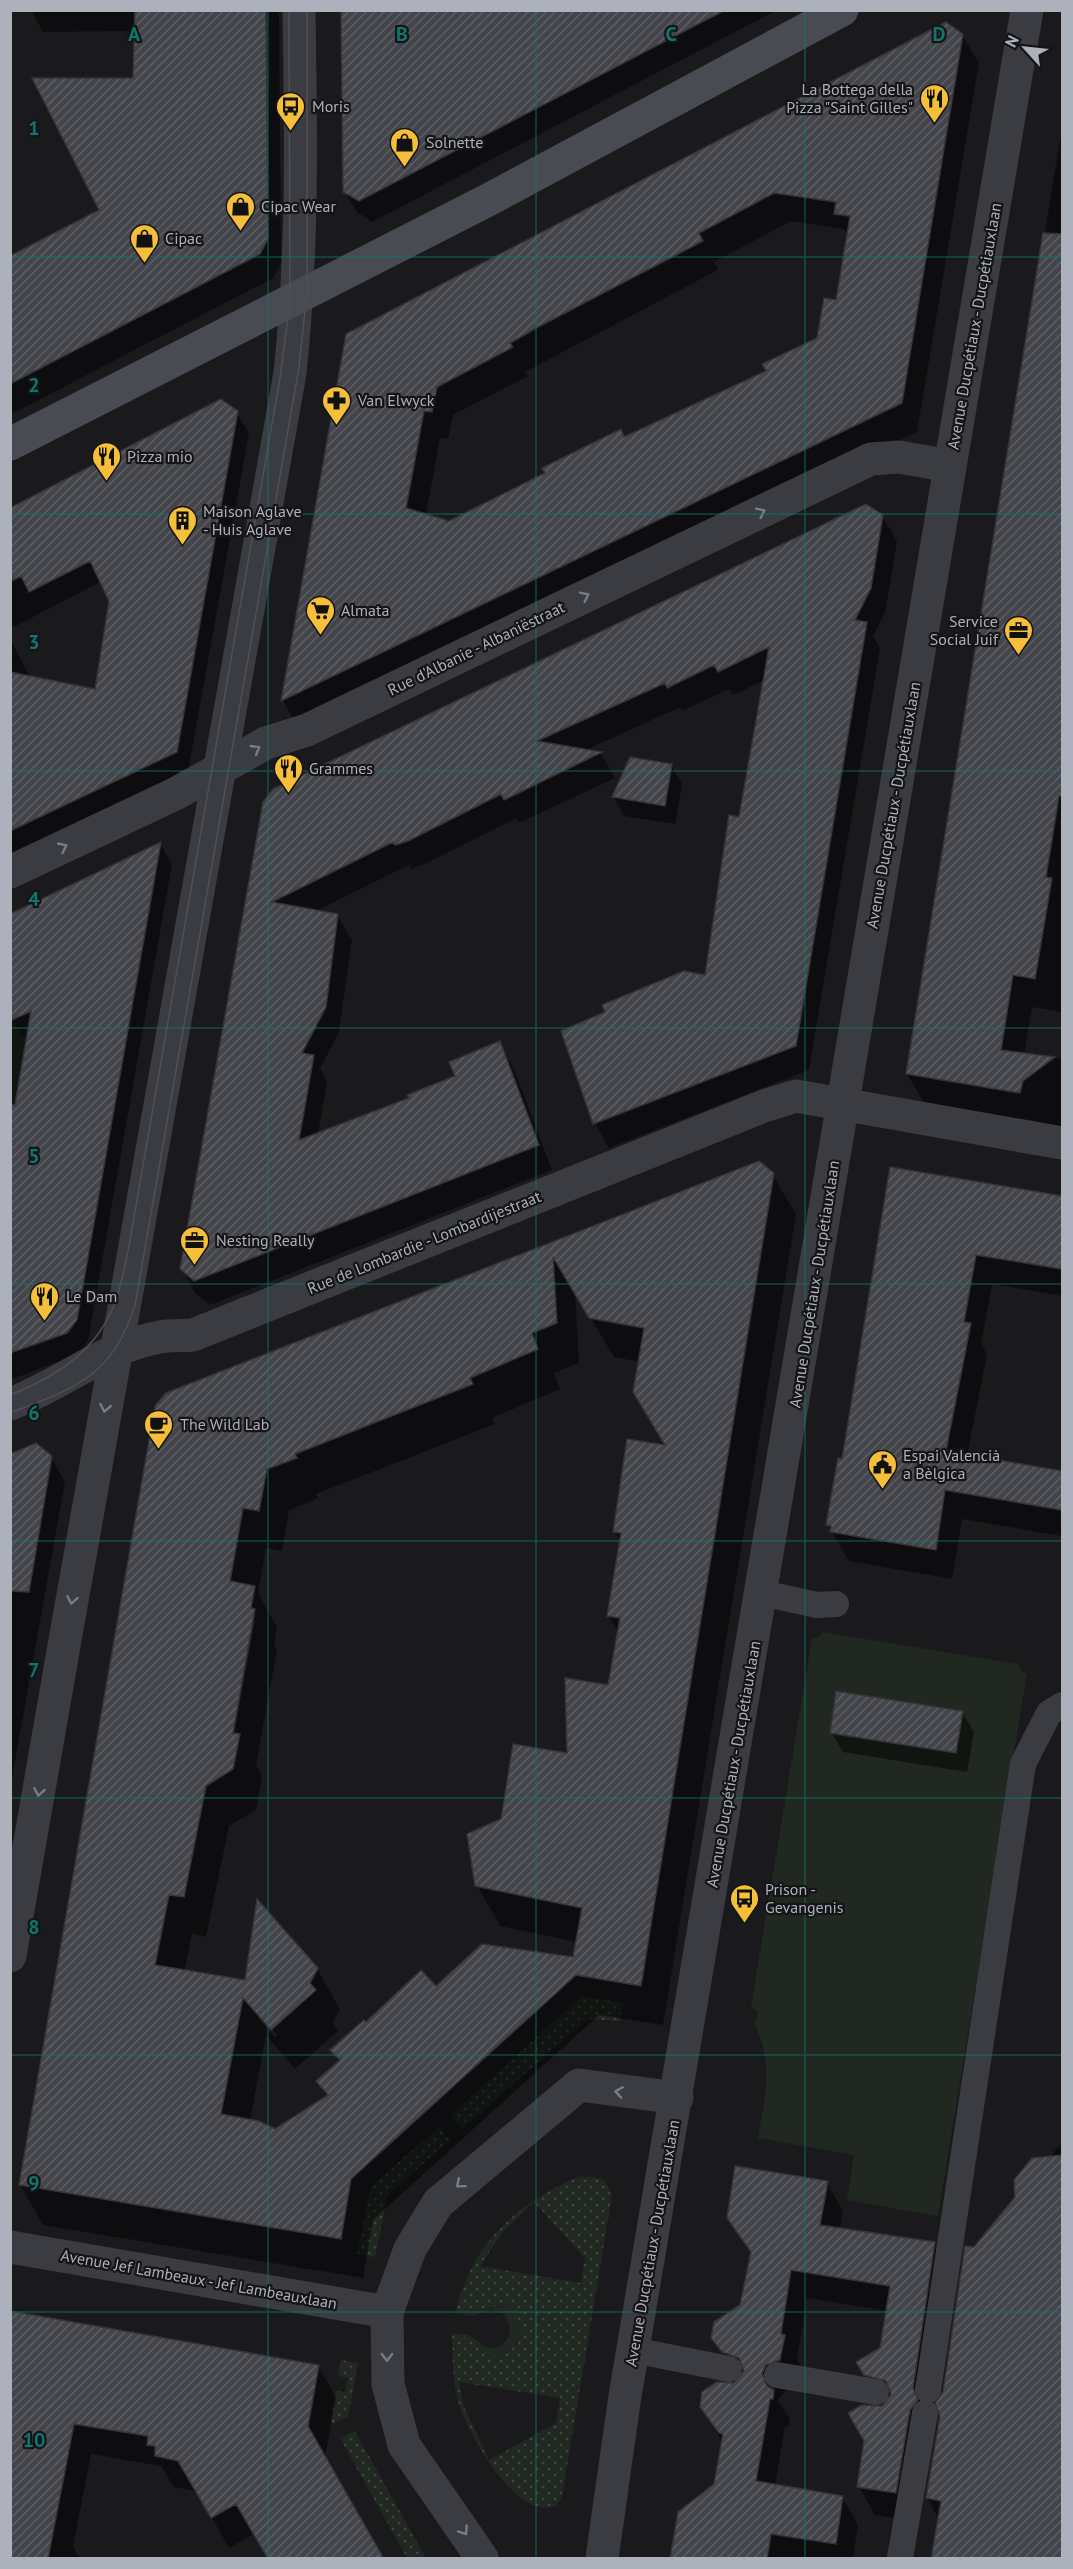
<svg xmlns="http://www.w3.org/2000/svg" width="1073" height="2569" font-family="'PT Sans',sans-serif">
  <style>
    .grass { fill: url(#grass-dots); fill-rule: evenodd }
    .green { fill: #202821 }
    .shadow { fill: #0007; fill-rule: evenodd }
    .building { fill: url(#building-hatch); stroke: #353439; stroke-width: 1.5; fill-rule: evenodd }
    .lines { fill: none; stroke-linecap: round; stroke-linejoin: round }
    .lane { stroke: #3b3c42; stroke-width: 26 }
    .street { stroke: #3b3c42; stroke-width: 33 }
    .secondary { stroke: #494b52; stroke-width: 33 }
    .tram { stroke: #4e5057; stroke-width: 1.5 }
    .oneway { stroke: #7a7c85 }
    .grid { fill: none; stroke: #0f766e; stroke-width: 1.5; stroke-opacity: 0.55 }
    .labels { text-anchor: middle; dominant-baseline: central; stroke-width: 4.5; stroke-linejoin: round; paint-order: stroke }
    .poi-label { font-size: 16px; fill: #adb1bc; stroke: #151518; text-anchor: start }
    .street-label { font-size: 16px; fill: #adb1bc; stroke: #151518 }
    .grid-label { font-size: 20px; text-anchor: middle; font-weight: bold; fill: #0f766e; stroke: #151518; stroke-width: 4.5; stroke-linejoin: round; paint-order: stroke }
  </style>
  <defs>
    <pattern id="grass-dots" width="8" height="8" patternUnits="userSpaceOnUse" patternTransform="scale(1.5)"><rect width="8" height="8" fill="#202821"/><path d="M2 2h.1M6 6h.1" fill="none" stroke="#3e453f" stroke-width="1.8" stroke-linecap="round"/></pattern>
    <pattern id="building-hatch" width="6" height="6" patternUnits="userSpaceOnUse" patternTransform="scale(1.5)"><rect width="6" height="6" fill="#44454a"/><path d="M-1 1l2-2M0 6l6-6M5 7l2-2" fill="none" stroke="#5c5d62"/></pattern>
  </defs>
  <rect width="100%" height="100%" fill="#1a1a1d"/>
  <path class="grass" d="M582,1996l41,7 -3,18 -33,-2 -125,110 -12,-13z
    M439,2127l11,13 -63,56 -12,61 -18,-3 14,-68z
    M580,2176l14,1 11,4 7,14 -50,301 -5,9c-40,21 -92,-77 -100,-107 -5,-22 -4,-42 -5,-65 17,4 32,14 45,24l21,-14 -11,-39c-17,4 -34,9 -51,7 15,-68 63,-109 124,-135zM534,2202l51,56 -4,25 -101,-17 22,-33zM459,2382l101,16 -4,25 -67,37 -25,-53z
    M341,2360l17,3 -10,54 -15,7 -3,-4 6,-29 9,1 3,-14 -10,-2z
    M355,2431l71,127h-19l-67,-120z"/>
  <path class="green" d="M13,1020l10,17 12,1 -20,67 -4,-1 -1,-83z
    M822,1632l196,32 4,9h5l-89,543 -91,-16 7,-45 -96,-17c8,-48 16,-70 -4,-116l3,-3 1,-8 -7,-5 61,-367 9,-4z
    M507,2304c21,17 16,45 -10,53 -13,-10 -29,-20 -45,-24l17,2 18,13c22,0 29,-16 17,-34l-12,-4 -20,6 -17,-3 1,-2c17,2 34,-2 51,-7z"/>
  <path class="shadow" d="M31,10h248l2,253 -8,15 -263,137v-136l91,-69 34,-130 1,-49 -93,1z
    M531,10h246l-405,212 -15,-10 -13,-21z
    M962,35l17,28 -62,369 -618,297 -16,-28 64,-366zM791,221l53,8 4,7 -11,66 -19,37 -50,33 -273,126v4l-73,34 18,-98 8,1 5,-24 75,-39 -3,-4 193,-102 -4,-8z
    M1062,128v884l-30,-5 -8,47 38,5v70l-136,-23 -19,-32z
    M236,412l13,21 -61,339 -178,86v-219l20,38 67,14 14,-90 -11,-19 -90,47v-119z
    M882,516l15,25 -12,72 -12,23 7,12 -71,422 -200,78 -14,-25 111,-146 34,-158 25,-139 -32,15 -4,-6 -47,22 -2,-4 -96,44 17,3 14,24 -96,45 -3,-5 -94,47 -11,4 -2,-4 -93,46 21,4 15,25 -13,92 -19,37 7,12 -9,53 93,-36 46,-21 42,-34 14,24 39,103 -342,135 -14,-11 -14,-25 82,-467z
    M671,766l11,18 -7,40 -51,-8 -10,-19z
    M160,844l12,20 -84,477 -10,13 -68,26v-464z
    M892,1169l170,28v99l-70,-12 -11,60 6,10 -20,102 95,16v64l-100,-17 -10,60 -103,-18 -21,-36 16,-64z
    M772,1174l24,40 -133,811 -64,-10 -226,205 -10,58 -320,-53 -23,-40 137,-779zM575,1292l39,65 26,5 27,85 -53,84 7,11 -13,74 11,18 -10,53 -41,68 -66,66 -25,64 23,41 77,16 -3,17 -138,29 -71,36 -33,26 8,13 -22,19 9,15 -52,33 -25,-9 16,-86 29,34 43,-38 -5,-9 7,-13 -23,-40 -71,13 -62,-10 8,-38 14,3 23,-111 27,-16 6,-34 -6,-11 21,-115 -3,-5 3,-18 -19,-34 8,-45 16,3 7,-41 29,-12 -2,-4 179,-70 -3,-6 68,-29 -6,-16 25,-10zM252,1618l3,2 -22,120h-3zM259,2019h4l14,16 -2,2z
    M10,1455l41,2 14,25 -55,307z
    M962,1712l12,20 -7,40 -124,-20 -12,-20z
    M1062,2142v416h-129l6,-39 -12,-21 17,-105 31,-144z
    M827,2183l16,28 -3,18 94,15 17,28 -39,249 -37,-6 -16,-28 26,-83 -3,-1 -24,-40 23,-14 6,-38 -80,-13 -10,61 3,6 -5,23 -8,1 -9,11 12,19 -2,8 -3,-1 -10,60 67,11 16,28 -5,33h-181l43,-73 8,-42 -22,-36 38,-27 -26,-42 29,-32 10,-50 -24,-38z
    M10,2312l308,54 18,31 -11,61 -70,75 -26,15 -32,-57 -23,-4 -13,-21 -70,-12 -18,93 7,11h-70z"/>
  <path class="building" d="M135,10h131l2,229 -8,15 -250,130v-128l89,-46 -67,-132h101z
    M341,10h384l-366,191 -16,-9z
    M946,22l17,12 -61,369 -621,298 65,-367zM774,193l62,9 -2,12 16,2 -14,84 -12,-2 -7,40 -55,26 4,7 -142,66 -3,-8 -79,39 3,5 -98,49 -1,-2 -40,-12 18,-97 8,1 5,-25 76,-40 -3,-4 30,-17 163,-85 -4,-8z
    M1043,233l19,1v562h-3l-13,81 6,1 -17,101 -22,-4 -12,75 54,7 -32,24 -3,12 -114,-19z
    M221,399l17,12 -61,341 -167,79v-159l85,17 14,-88 -19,-40 -61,31 -8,-16 -11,6v-74z
    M866,504l17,11 -12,73 -16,32 12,2 -71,424 -203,78 -32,-93 44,-19 -3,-7 82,-34 21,4 24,-160 10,2 30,-170 -51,25 -4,-7 -47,23 -2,-5 -128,58 65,11 -98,48 -3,-6 -93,47 -13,4 -2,-3 -121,60 66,12 -12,93 -24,46 12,2 -15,85 110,-42 -2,-3 48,-19 -6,-14 51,-21 39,104 -345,136 -14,-12 83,-467 10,-13z
    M630,757l42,7 -7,42 -53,-9z
    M161,842l-84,478 -10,13 -57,20v-249l5,1 16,-94 -21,10v-107z
    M759,1161l15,12 -133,813 -65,-11 -225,204 -10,60 -322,-54 136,-779 11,-13zM553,1257l36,61 55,10 -11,64 32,53 -38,-6 -14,93 8,1 -14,83 13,2 -12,67 -43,-7 2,75 -54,-9 -12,75 -34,15 8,52 107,22 -9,49 -91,-13 -46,42 -15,-16 -55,52 -2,-2 -34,30 10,10 -24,21 12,14 -53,34 -16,-8 -38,-7 22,-116 28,32 45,-40 -6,-7 8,-15 -61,-69 -12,81 -90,-15 14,-70 15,2 22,-111 27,-17 7,-35 -7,-1 22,-124 -4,-1 4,-22 -25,-5 13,-73 16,3 8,-42 30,-11 -2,-4 178,-70 -3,-6 68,-29 -6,-16 25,-10z
    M890,1167l172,29v73l-86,-14 -12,67 7,1 -25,128 116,20v39l-117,-20 -9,60 -106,-18 1,-6 -5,-1 12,-67 4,1z
    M36,1443l16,13 -23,136 -19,-1v-137z
    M836,1691l127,20 -7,42 -126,-20z
    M1062,2155v404h-131l10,-58 -15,-3 14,-82 -5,-13 8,-11 22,-146 9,1 41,-50 -1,-17 18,-22z
    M735,2166l93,15 -8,44 115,17 -22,146 5,12 -8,10 -14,83 -39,-6 7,-46 -16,-28 14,-8 20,1 9,-12 -5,-13 -22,-6 -8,-13 24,-14 10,-62 -99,-16 -10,64 4,1 -5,25 -14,5 -4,8 5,13 7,4 -1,9h-3l-14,82 87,15 -7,48 -65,-10 -4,25h-97l8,-47 36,-28 9,-50 -4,-1 -19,-26 2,-15 15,-10 17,1 10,-12 -5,-13 -17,-6 -11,-14 3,-16 26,-17 11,-53 -24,-34z
    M10,2311l309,54 -11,61 76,133h-116l-32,-55 -25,14 -33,-57 -23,-5v-10l-8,-1 1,-9 -74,-12 -26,135h-38z"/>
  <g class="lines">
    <path class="lane" d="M762,1593l55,12 19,-1
      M633,2350l96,19
      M777,2375l99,17
      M928,2390l95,-626 26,-51 13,-8
      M900,2558l25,-145"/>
    <path class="street" d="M10,872l167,-79 89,-50 41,-13 564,-271 28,-2 51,9
      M10,1404c51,-19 96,-58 150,-67 10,-2 22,-1 33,-2l571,-229 32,-10 266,47
      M10,1956c91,-528 187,-1055 280,-1583 13,-121 11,-241 9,-363
      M10,2247l377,65
      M482,2558l-78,-113 -16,-61 -1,-72 23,-63 28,-46 141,-118 98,13
      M602,2558l23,-162 402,-2386"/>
    <path class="secondary" d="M10,444l478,-244 354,-190"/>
    <path class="tram" d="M10,1395c48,-19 88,-45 106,-95 6,-17 9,-36 13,-54l151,-868 10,-76 -1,-292
      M10,1413c67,-26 101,-35 125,-108l164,-938 8,-75v-282"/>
  </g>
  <defs><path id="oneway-chevron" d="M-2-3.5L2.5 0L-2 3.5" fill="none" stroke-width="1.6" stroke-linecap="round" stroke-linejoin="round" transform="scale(1.5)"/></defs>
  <g class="oneway">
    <use href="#oneway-chevron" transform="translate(761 512) rotate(-26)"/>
    <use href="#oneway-chevron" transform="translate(585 596) rotate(-26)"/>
    <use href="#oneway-chevron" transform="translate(256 749) rotate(-30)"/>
    <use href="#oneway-chevron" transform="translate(63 847) rotate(-25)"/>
    <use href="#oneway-chevron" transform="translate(105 1408) rotate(101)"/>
    <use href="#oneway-chevron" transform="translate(72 1600) rotate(100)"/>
    <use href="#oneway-chevron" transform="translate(39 1792) rotate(100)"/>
    <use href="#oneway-chevron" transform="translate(619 2092) rotate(-171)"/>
    <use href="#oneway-chevron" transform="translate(460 2184) rotate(140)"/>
    <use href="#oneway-chevron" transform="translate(387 2357) rotate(89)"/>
    <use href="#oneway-chevron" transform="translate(464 2531) rotate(56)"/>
  </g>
  <path class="grid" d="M268,10v2548M536,10v2548M805,10v2548M10,257h1052M10,514h1052M10,771h1052M10,1028h1052M10,1284h1052M10,1541h1052M10,1798h1052M10,2055h1052M10,2312h1052"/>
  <defs>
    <symbol id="restaurant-pin" viewBox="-11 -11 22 30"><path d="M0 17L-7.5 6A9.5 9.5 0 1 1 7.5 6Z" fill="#f6bf39" stroke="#151518"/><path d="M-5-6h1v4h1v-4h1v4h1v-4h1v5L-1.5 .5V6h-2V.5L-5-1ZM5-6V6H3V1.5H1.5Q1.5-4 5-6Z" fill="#111"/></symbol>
    <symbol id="bus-pin" viewBox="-11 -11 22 30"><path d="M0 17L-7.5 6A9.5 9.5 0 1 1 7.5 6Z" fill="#f6bf39" stroke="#151518"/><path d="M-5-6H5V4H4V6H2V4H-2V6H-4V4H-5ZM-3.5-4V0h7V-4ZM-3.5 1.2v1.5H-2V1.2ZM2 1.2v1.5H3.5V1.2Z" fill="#111"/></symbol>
    <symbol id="shop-pin" viewBox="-11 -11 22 30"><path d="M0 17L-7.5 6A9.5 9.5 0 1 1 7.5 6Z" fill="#f6bf39" stroke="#151518"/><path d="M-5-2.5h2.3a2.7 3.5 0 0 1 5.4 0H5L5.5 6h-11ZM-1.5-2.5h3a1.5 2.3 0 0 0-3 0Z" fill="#111"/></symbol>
    <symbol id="pharmacy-pin" viewBox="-11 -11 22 30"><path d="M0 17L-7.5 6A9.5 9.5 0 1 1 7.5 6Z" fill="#f6bf39" stroke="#151518"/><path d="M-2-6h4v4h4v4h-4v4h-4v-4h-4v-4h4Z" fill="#111"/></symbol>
    <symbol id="building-pin" viewBox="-11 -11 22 30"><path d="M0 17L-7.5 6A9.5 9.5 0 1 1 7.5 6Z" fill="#f6bf39" stroke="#151518"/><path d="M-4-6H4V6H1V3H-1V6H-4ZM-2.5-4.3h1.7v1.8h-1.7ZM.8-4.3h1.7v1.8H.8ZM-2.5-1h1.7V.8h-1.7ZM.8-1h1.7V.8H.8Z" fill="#111"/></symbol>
    <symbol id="supermarket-pin" viewBox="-11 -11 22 30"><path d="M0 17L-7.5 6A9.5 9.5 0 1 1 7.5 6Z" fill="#f6bf39" stroke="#151518"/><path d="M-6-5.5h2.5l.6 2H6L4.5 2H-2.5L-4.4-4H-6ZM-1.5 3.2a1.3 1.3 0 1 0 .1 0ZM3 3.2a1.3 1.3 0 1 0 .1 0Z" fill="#111"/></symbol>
    <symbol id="office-pin" viewBox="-11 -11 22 30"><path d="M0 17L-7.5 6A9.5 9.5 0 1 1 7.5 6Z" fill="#f6bf39" stroke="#151518"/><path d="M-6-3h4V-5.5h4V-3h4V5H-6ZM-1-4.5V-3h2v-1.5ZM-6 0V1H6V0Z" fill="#111"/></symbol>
    <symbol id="cafe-pin" viewBox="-11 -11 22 30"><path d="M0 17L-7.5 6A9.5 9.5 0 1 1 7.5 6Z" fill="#f6bf39" stroke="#151518"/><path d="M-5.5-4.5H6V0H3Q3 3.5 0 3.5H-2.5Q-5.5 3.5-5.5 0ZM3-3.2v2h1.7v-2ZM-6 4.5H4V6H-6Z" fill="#111"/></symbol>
    <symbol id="civic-pin" viewBox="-11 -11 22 30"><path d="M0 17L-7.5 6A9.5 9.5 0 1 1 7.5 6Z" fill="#f6bf39" stroke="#151518"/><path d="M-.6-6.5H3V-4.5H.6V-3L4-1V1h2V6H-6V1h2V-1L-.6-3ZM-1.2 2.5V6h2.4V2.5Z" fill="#111"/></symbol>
  </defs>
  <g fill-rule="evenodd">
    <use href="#restaurant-pin" x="918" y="82" width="33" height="45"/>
    <use href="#bus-pin" x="274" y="90" width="33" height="45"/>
    <use href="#shop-pin" x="388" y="126" width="33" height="45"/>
    <use href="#shop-pin" x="224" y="190" width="33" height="45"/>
    <use href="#shop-pin" x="128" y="222" width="33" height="45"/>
    <use href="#pharmacy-pin" x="320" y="384" width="33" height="45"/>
    <use href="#restaurant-pin" x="90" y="440" width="33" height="45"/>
    <use href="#building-pin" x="166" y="504" width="33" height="45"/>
    <use href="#supermarket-pin" x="304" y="594" width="33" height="45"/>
    <use href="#office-pin" x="1002" y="614" width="33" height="45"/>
    <use href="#restaurant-pin" x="272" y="752" width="33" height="45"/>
    <use href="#office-pin" x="178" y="1224" width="33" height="45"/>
    <use href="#restaurant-pin" x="28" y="1280" width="33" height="45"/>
    <use href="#cafe-pin" x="142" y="1408" width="33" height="45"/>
    <use href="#civic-pin" x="866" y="1448" width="33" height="45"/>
    <use href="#bus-pin" x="728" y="1882" width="33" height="45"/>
  </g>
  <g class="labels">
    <g class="poi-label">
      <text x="913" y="89" text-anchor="end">La Bottega della<tspan x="913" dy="18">Pizza "Saint Gilles"</tspan></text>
      <text x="312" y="106">Moris</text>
      <text x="426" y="142">Solnette</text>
      <text x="261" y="206">Cipac Wear</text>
      <text x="165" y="238">Cipac</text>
      <text x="358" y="400">Van Elwyck</text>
      <text x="127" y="456">Pizza mio</text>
      <text x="203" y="511">Maison Aglave<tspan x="203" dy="18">- Huis Aglave</tspan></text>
      <text x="341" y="610">Almata</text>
      <text x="998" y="621" text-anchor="end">Service<tspan x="998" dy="18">Social Juif</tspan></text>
      <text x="309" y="768">Grammes</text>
      <text x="216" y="1240">Nesting Really</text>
      <text x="66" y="1296">Le Dam</text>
      <text x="180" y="1424">The Wild Lab</text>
      <text x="903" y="1455">Espai Valencià<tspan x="903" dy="18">a Bèlgica</tspan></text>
      <text x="765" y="1889">Prison -<tspan x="765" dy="18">Gevangenis</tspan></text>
    </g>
    <g class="street-label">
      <text transform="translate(974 326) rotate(-80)">Avenue Ducpétiaux - Ducpétiauxlaan</text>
      <text transform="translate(476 648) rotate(-26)">Rue d'Albanie - Albaniëstraat</text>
      <text transform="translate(893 805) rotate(-80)">Avenue Ducpétiaux - Ducpétiauxlaan</text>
      <text transform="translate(424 1242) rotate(-22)">Rue de Lombardie - Lombardijestraat</text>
      <text transform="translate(814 1284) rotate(-81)">Avenue Ducpétiaux - Ducpétiauxlaan</text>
      <text transform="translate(733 1764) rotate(-80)">Avenue Ducpétiaux - Ducpétiauxlaan</text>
      <text transform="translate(652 2243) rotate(-80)">Avenue Ducpétiaux - Ducpétiauxlaan</text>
      <text transform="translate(199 2279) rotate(10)">Avenue Jef Lambeaux - Jef Lambeauxlaan</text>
    </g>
  </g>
  <g class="grid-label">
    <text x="134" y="41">A</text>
    <text x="402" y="41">B</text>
    <text x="671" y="41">C</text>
    <text x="939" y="41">D</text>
    <text x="34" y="135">1</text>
    <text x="34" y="392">2</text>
    <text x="34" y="649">3</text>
    <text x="34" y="906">4</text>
    <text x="34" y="1163">5</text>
    <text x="34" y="1420">6</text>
    <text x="34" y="1677">7</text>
    <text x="34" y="1934">8</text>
    <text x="34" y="2190">9</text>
    <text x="34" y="2447">10</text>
  </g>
  <rect width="1073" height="2569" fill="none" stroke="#adb1bc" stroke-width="24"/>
  <g transform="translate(1025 48) rotate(297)" stroke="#151518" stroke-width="4.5" paint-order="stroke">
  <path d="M0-4.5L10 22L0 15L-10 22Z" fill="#adb1bc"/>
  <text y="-9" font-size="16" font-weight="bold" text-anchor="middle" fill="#adb1bc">N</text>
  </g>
</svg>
